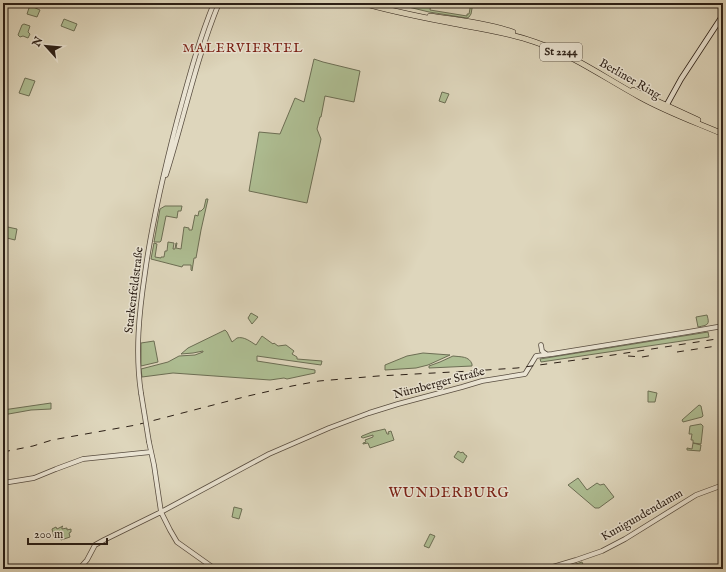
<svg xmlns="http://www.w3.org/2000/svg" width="726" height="572" font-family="'IM FELL English',serif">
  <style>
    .green { fill: #aebe93; stroke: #6c6e54 }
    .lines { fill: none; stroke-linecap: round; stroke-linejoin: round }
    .tertiary-casing { stroke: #584d40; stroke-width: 5.5 }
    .secondary-casing { stroke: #2b1f16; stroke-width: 6 }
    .primary-casing { stroke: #2b1f16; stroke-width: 6 }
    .tertiary { stroke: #eae4d3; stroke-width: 4 }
    .secondary { stroke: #eae4d3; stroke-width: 4.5 }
    .primary { stroke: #ded6bc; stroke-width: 5 }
    .rail { stroke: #2b1f16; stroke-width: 1; stroke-dasharray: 7 7; stroke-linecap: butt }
    .tertiary-bridge-casing { stroke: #584d40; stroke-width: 5.5; stroke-linecap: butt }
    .tertiary-bridge { stroke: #eae4d3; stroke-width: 4 }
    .labels { text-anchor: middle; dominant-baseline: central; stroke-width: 3; stroke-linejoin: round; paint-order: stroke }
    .shield { fill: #eae4d3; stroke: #645a4f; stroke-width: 1 }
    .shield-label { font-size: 11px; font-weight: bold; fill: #2b1f16 }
    .street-label { font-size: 12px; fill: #2b1f16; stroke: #eae4d3 }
    .neighbourhood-label { font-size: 13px; letter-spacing: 1px; fill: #7a1f14; stroke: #eae4d3 }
    .quarter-label { font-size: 14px; letter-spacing: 1px; fill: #7a1f14; stroke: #eae4d3 }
  </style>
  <rect width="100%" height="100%" fill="#ded6bc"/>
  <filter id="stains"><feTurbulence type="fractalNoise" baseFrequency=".005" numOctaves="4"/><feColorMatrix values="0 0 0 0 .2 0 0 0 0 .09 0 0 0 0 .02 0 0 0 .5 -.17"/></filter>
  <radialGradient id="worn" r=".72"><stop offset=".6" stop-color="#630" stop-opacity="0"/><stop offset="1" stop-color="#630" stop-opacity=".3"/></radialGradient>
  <path class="green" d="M392,3h39l-1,7 37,6v-2h2l2,-11h2l-2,11 -2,3 -2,1 -38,-6z
    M31,6l9,4 -3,7 -10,-3 2,-6z
    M64,19l13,5 -3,7 -13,-5z
    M24,24l6,2 -2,6 2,2 -2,4 -5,-2 -3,1 -2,-2 4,-10z
    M314,59l9,3 37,9 -6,31 -29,-6 -4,21h-1l-3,12 4,10 -14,64 -58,-12 10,-59 21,2 15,-36 9,4z
    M25,78l10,3 -6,15 -10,-3z
    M442,92l7,2 -4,9 -6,-2z
    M206,199h2l-7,31 -5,28h-2l-2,13 -1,-1v-5h-8l-1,2 -31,-8 3,-16 3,1 -2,13 6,1v-1h3l1,-6h2l1,-9 6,1 -1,6h2l1,-6h1l-1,5 5,1 3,-22 5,1v2h3l3,-15 3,1 1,-5h2l3,-3z
    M165,206h17l-1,5h-3l-1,7 -11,-2 -5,25 -1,1h-6l6,-33z
    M3,226l14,3 -2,11 -12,-3z
    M251,313l7,4 -6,7 -4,-6z
    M707,315c3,10 1,10 -9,12l-2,-10z
    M225,330l2,2 5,10c2,-1 3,-3 5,-4 7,-2 14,4 19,7l6,-9 11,8 1,-1 4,3 8,-1 8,6 -2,3 5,3v2l25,2 -1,4 -64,-9v5l58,9v3l-28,6 -3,-1 -14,2 -97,-7 -31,4 -1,-8 27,-7 11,-6 16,-1 8,-3v-1l-10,2 -12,1 7,-6z
    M708,332l1,5 -168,25 -1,-3z
    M154,341l4,21 -17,4v-23z
    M423,353l27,2 -22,10 -12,3 -31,2v-5l22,-9z
    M453,356c8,1 16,0 19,8v2l-43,2v-2l11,-4z
    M648,391l9,2 -2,9h-7z
    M51,403v6l-20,1 -28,5v-5z
    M699,405l2,1 2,10 -1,1 -19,5 -1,-2z
    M701,424l2,2 -2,18 -8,-1v-3h-2l1,-6h-3l1,-8z
    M385,429l2,5h2l-1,-2 3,-1 3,9 -24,8 -2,-5 -5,1v-1l3,-1 -1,-2 8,-3v-2l-10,3 -2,-1 1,-1 10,-4z
    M693,443l8,2 -1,6 -13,-1v-2l5,1z
    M458,451l3,2 1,-1 2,1v1l3,2 -4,7 -9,-6z
    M578,478l9,12 10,-7 3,2 4,-1 10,13 -15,11h-4l-27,-23z
    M234,507l8,2 -3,10 -7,-2z
    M63,526l-1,1v2l5,-1v2l4,-1v3l-2,1 1,4 -9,3 -2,-5 -5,2 -2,-8 4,-2 1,2z
    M430,534l5,2 -6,12 -5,-2z
    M582,562l3,7h-25z"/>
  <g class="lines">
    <defs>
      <path id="tertiary" d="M166,175c18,-57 30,-116 53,-172
        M541,345l1,6 4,3
        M141,393c-6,-40 -2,-80 4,-120 7,-51 19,-102 32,-152 11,-40 21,-79 37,-118
        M149,442l5,23 7,47 9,18 7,12 38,27
        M3,483l31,-5 22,-9 27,-10 68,-7
        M79,569l8,-9 8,-15 9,-5 57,-28 108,-58 60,-26 40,-15 29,-9 64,-17 20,-6 43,-7 11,-18 16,-2 136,-22 35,-6
        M546,569l30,-9 26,-9 23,-12 71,-44 27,-10"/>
      <path id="secondary" d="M665,108l16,-29 42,-64"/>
      <path id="primary" d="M363,3c34,10 69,16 104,23 23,4 46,8 68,16 38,13 70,36 105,55 27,15 55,25 83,37
        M430,16c28,4 56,7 83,16
        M633,90l65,30"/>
    </defs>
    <use href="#tertiary" class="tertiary-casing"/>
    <use href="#secondary" class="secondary-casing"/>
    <use href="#primary" class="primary-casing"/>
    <use href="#tertiary" class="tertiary"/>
    <use href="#secondary" class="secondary"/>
    <use href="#primary" class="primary"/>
    <path class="rail" d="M677,352l46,-7
      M628,356l14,1 12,-2
      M3,452l30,-6 19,-6 84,-15 112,-29 44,-10 27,-5 59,-5 93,-5 46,-3 96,-13 110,-17"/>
    <defs>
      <path id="tertiary-bridge" d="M141,393l8,49"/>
    </defs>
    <use href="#tertiary-bridge" class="tertiary-bridge-casing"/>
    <use href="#tertiary-bridge" class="tertiary-bridge"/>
  </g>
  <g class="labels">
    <rect class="shield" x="540" y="43" width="42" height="18" rx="3"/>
    <g class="shield-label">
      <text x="561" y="52">St 2244</text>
    </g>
    <g class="street-label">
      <text transform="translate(630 79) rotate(30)">Berliner Ring</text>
      <text transform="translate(134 290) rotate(-83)">Starkenfeldstraße</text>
      <text transform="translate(439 383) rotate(-15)">Nürnberger Straße</text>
      <text transform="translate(642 515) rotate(-30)">Kunigundendamm</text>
    </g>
    <g class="neighbourhood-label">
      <text x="243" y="48">MALERVIERTEL</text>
    </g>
    <g class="quarter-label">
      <text x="449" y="493">WUNDERBURG</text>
    </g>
  </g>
  <rect width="726" height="572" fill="none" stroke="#ded6bc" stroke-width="16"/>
  <rect x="4" y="4" width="718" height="564" fill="none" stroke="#2b1f16" stroke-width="2"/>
  <rect x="8" y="8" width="710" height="556" fill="none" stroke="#2b1f16"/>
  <g transform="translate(46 46) rotate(297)" stroke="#eae4d3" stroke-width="3" paint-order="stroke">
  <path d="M0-3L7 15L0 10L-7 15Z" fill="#2b1f16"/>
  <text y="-6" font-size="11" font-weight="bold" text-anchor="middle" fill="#2b1f16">N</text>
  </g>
  <path d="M28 538v6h79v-6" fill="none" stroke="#2b1f16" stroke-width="2"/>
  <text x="34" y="538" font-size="12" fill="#2b1f16" stroke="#eae4d3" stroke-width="3" paint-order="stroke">200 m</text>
  <rect width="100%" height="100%" filter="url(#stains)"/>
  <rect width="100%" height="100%" fill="url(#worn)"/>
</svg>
